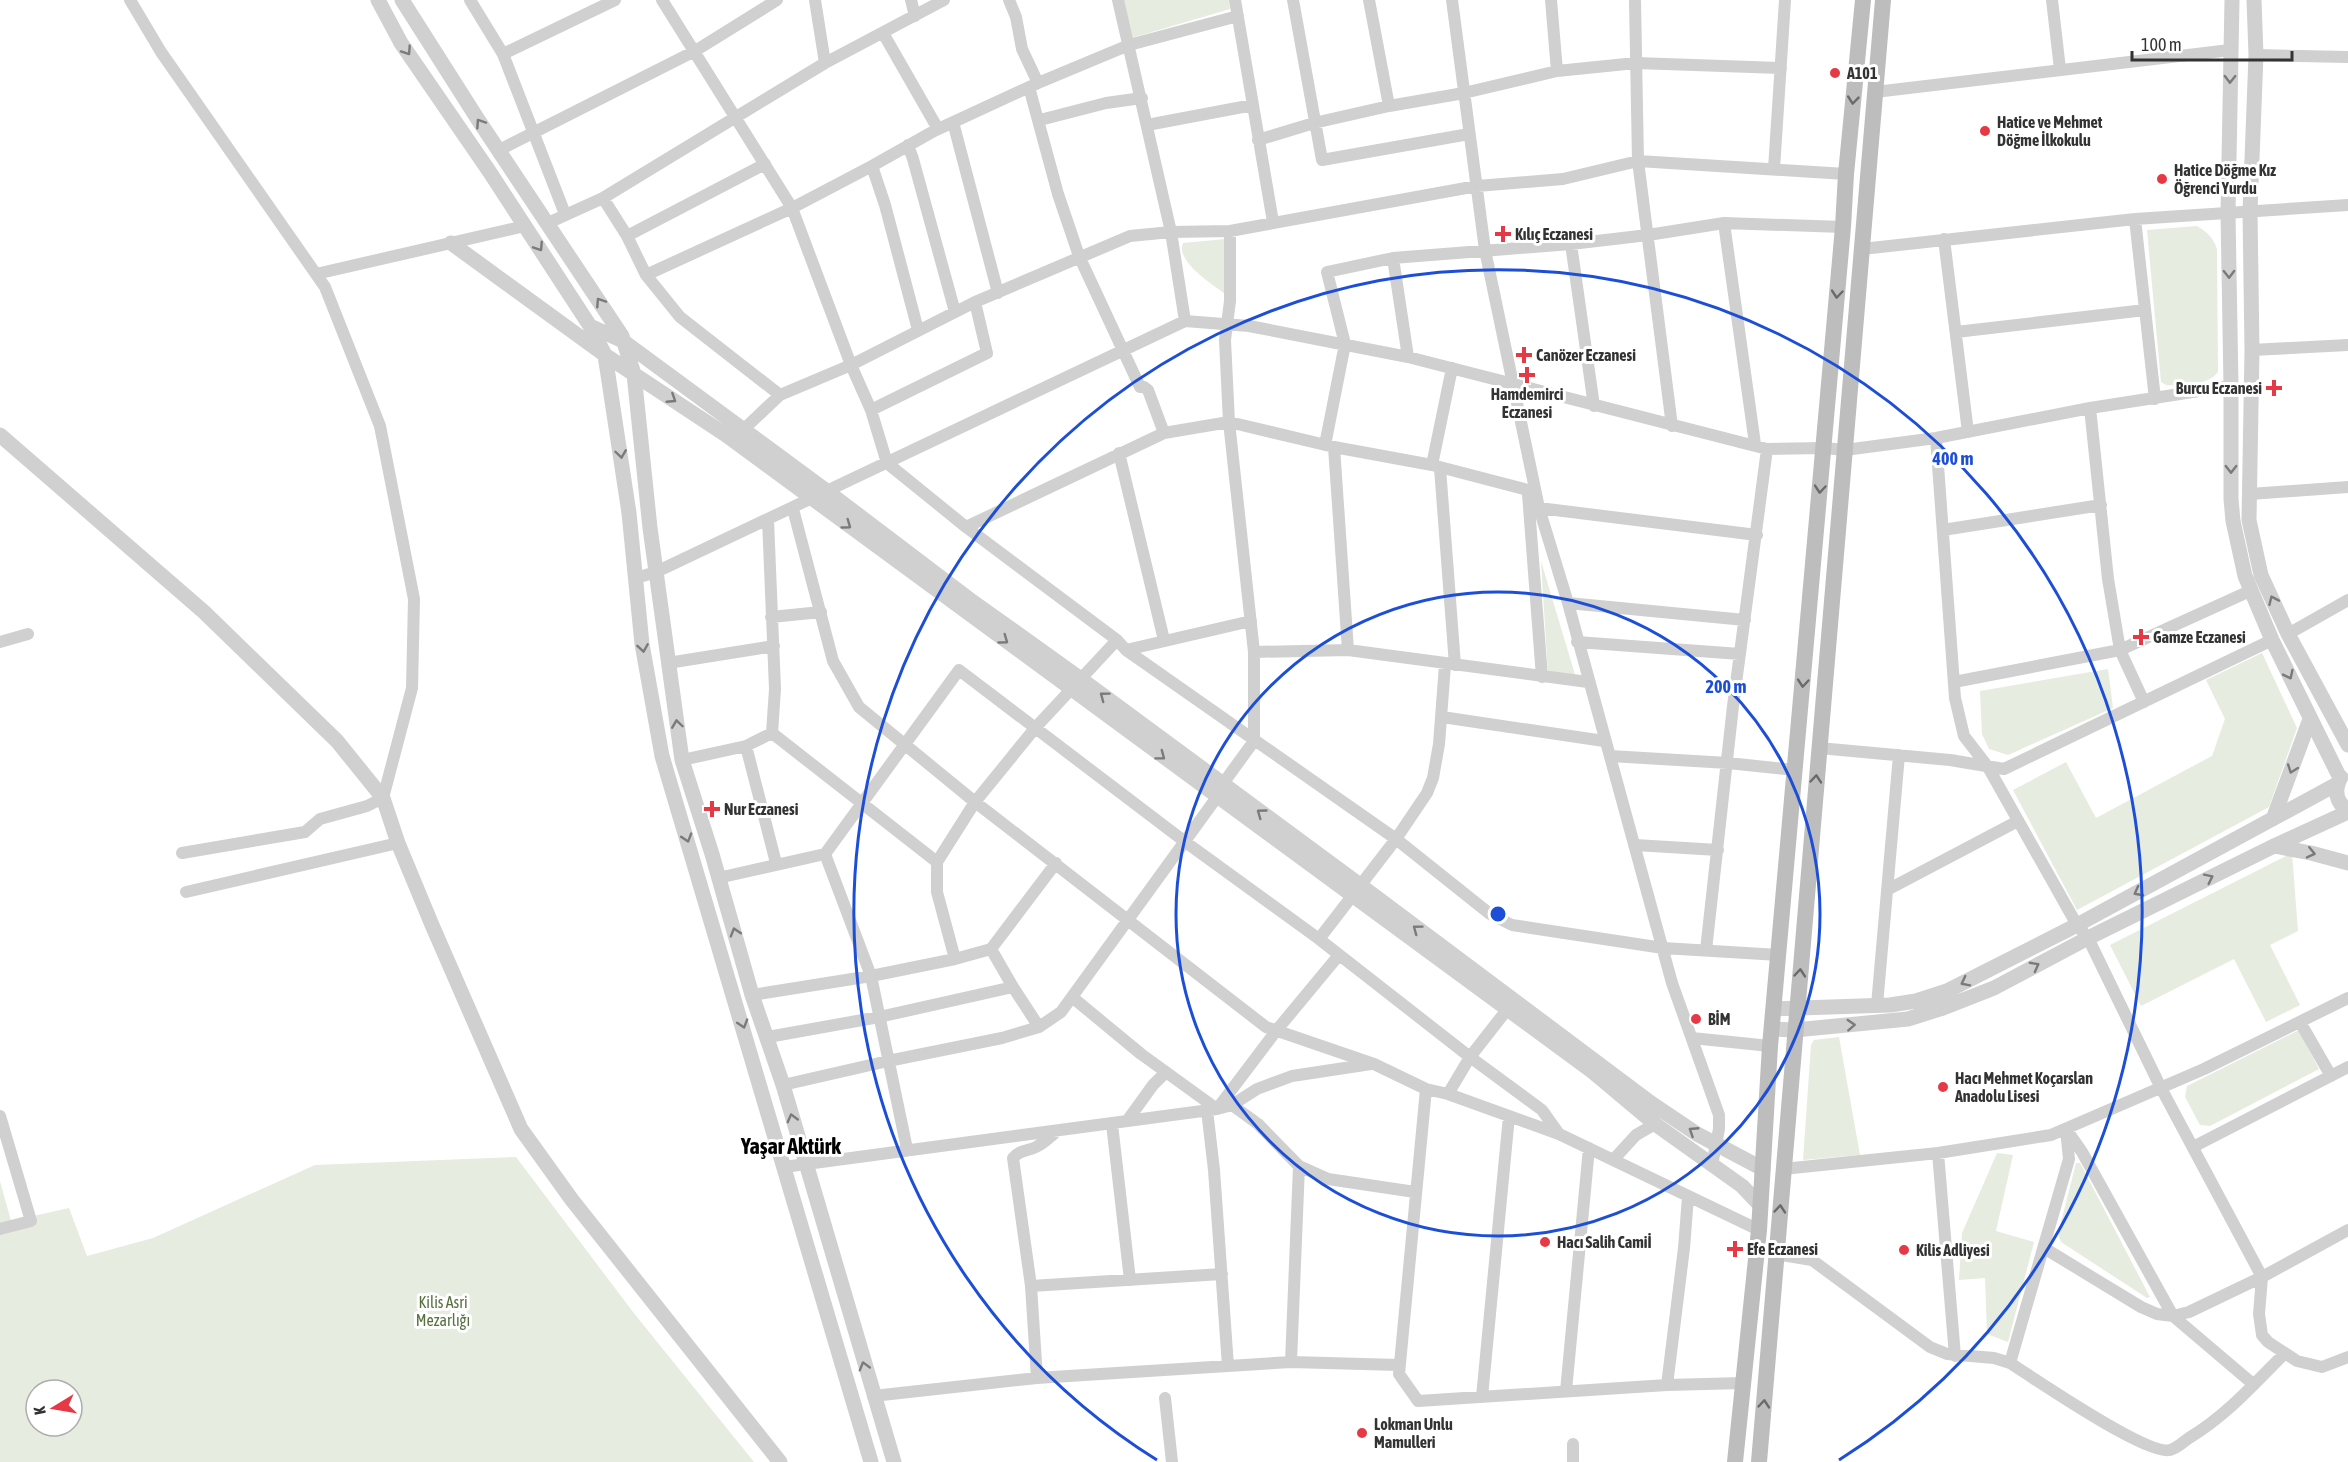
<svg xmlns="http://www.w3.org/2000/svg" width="2348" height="1462" font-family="'Asap Condensed',sans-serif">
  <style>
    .green { fill: #e6ecdf; fill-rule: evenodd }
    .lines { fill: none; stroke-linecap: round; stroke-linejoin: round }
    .minor { stroke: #d0d0d0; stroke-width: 12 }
    .tertiary { stroke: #d0d0d0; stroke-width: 15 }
    .secondary { stroke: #bdbdbd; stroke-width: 16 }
    .oneway { stroke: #7a7a7a }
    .oneway2 { stroke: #6a6a6a }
    .ring { fill: none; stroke: #1d4ed8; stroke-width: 3 }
    .poi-dot { fill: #e63946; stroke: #fff; stroke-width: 2 }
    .labels { text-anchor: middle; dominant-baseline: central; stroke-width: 6; stroke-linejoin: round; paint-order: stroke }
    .poi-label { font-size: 16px; font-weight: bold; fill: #333; stroke: #fff; text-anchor: start }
    .park-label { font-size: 16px; fill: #56703f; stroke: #fff }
    .district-label { font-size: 22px; font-weight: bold; fill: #000; stroke: #fff }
    .centre { fill: #1d4ed8; stroke: #fff; stroke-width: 3 }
    .ring-label { font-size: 18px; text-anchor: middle; font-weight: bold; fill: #1d4ed8; stroke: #fff; stroke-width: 6; stroke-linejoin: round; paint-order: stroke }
  </style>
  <rect width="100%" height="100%" fill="#fff"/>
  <path class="green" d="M1115,0h114l1,9 -105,31z
    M2197,226c10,6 16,11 20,23l1,123c-9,13 -37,15 -52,13l-5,-3 -14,-152z
    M1225,239l3,57c-13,-10 -53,-34 -45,-53z
    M1541,561l35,117 -28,-3z
    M2262,653l35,75 -28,79 -192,103 -64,-120 53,-28 30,56 116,-62 13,-37 -19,-39z
    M2108,669l5,39 -105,47 -19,-6 -7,-15 -2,-43z
    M2292,853l6,78 -28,14 30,60 -34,17 -32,-63 -93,47 -31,-61z
    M2299,1030l20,39 -109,57 -10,-1 -15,-28 2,-11z
    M1839,1037l21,118 -57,5 8,-115 3,-5z
    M1997,1153l16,2 -17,76 38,11 -26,100 -21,-8 -2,-56 -26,2 3,-47z
    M516,1157l117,155 121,150h-754v-281l11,40 58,-13 18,48 66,-18 162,-73zM36,1390h36v36h-36z
    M2076,1163h4l70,134 -3,1 -86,-56 -3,-8z"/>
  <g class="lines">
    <path class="minor" d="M130,0l31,52 164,235 55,139 34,173 -2,89 -29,110 -16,8 -47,13 -15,13 -123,21
      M470,0l33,54 62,160
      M662,0l130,208 59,157 20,45 16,53 79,64 151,113 9,10 270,189 94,75 22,11 151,23 116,7
      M815,0l10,63
      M911,0l4,16
      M1009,0l7,17 6,32 16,34
      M1118,0l53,232 14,89
      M1235,0l38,222
      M1293,0l29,160 147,-26
      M1369,0l20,106
      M1452,0l33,250 54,258 29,95 104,380 47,132v14l-7,36
      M1551,0l6,71
      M1635,0l3,161 34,265
      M2052,0l8,69
      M883,33l55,96
      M503,54l112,-54
      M2256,55l92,2
      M1029,87l29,107 21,62 61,131h4l4,3 16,43
      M1875,92l355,-42
      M1040,120l66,-17 36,-5
      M953,122l45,171
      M1147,125l106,-20
      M1258,140l56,-17 75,-17 75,-13 93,-22 79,-8 145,5
      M908,145l5,14 42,153
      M499,150l196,-99 82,-51
      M872,166l13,39 33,125
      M1774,169l11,-169
      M603,198l24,38 19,39 34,42 100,78
      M2135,219l20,180
      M548,223l55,-25 222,-135 119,-63
      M1724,223l31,221
      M627,236l138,-72
      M1944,239l24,193
      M1571,244l23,162
      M1862,249l273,-30 213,-14
      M1393,258l15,99
      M316,274l209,-48
      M646,275l146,-67 80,-42 62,-35 104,-48 91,-38 109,-29
      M1956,332l189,-22
      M2252,350l96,-5
      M2090,408l18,171 12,71 24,52
      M871,410l116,-57 -12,-51
      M744,429l36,-34 71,-30 124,-63 155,-66 41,-4 59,-1 247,-45 86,-7 75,-18 208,13
      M1936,438l19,260 9,38 24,31 89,158 11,13 73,150 101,189 -3,37 3,21 6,7 29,19 25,6 26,-10
      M1325,445l20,-101 -18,-72 66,-14 178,-14 77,-9 76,-12 119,4
      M1334,447l14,203
      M1119,453l45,187
      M1432,465l20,-97
      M1440,468l15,197
      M1528,494l14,183
      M2250,494l98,-7
      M793,509l40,152 26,46 116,95 291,225 108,37 52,25 22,5 111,40 200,96
      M768,520l7,169 -3,44 165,129
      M966,527l198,-94 65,-11 105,25 98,18 96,25 11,18 218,27
      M1943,530l158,-25
      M636,578l20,-6 529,-251 64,5 159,31 359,92 57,-1 21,2 91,-12 154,-30 141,-22
      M1568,603l177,17
      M771,617l50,-5
      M2288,634l60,-34
      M0,642l28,-8
      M1577,642l163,12
      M1126,650l125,-29
      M1254,652l94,-2 240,32
      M668,663l106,-17
      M1954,682l166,-32 132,-60
      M1442,717l162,24
      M746,746l30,117
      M1819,748l131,12 54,9 268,-129
      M1610,756l118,7 67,7
      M682,760l64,-14 26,-13
      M1635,845l83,5
      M718,878l107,-24
      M1887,890l131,-69
      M186,892l212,-49
      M1319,939l77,-100 31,-46 6,-15 6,-34 6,-79
      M991,949l22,38 26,40
      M1706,950l27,-244 34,-257
      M955,959l-18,-67v-30l38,-60 61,-75 81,-87
      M752,995l119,-19 84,-17 36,-10 65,-86
      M1072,997l69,57 76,55 59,-78 63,-76
      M1877,1005l22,-250
      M2300,1022l31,54
      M768,1037l111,-20 134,-30
      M1692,1038l78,8
      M783,1085l105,-24 114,-23 37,-11 22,-15 156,-215 5,-12 32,-44v-89l-25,-230 -4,-82 5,-39v-70
      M1426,1089l-27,285 19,27 249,-16 76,-2
      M1448,1094l22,-37 43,-55
      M1232,1105l26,19 41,42 29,13 87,13
      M1207,1110l7,60 14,196
      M0,1116l31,105 -31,8
      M1127,1121l26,-36 13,-13
      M1112,1124l18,156
      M2066,1129l16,23 91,164 80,68
      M2193,1147l155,-80
      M907,1149l-36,-173 -46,-122 134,-184 225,171 135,98 151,118 72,53 17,24
      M1938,1153l17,203
      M1614,1159l22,-24 19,-11
      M784,1167l433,-58 15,-4 25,-16 35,-13 79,-12
      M1783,1169l155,-16 113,-18 153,-66 144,-71
      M2044,1248l97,59 16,7 16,2 16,-4 73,-35 86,-47
      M1776,1254l36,6 118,87 17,7 47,4 16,5c25,16 137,93 160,87 7,-2 13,-8 19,-12 37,-22 66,-55 96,-85
      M1031,1286l191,-12
      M1291,1362l8,-196
      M2010,1363l59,-204 -3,-29
      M1037,1378l-6,-92 -18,-128c6,-8 15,-7 23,-11 8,-4 15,-11 21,-16
      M1667,1385l17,-137 4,-51
      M1566,1391l23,-243
      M873,1396l164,-18 254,-16 108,3
      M1482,1397l27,-281
      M1165,1398l7,64
      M1573,1444v18"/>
    <path class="tertiary" d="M378,0l23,43 88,128 101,155 15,29 24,158 13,131 20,112 209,706
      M402,0l75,118 145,218 12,38 16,154 32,232 30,94 40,141 31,90 111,377
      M2232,0l-4,213 3,173v113l2,22 12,55 27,64 68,138
      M2254,0l2,55 -6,156 2,139 -3,170 12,55 27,59 60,111
      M451,243l154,112 121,80 867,637 62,52 87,62 18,19
      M590,326l33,15 205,151 141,107 112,80 279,206 291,218 46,31 66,35
      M0,435l204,177 133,129 46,57 15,45 34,82 89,204 51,71 208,262
      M2341,777c-7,13 -6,25 7,33
      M2273,819l37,-100
      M2274,846l37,7 37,10
      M1774,1009l116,-4 26,-4 31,-10 130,-66 260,-141
      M1772,1029l23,1 113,-11 35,-11 51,-20 94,-50 186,-92 74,-34"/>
    <path class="secondary" d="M1735,1462l24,-232 11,-184 73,-819 3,-53 17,-174
      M1759,1462l124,-1462"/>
  </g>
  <defs><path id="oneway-chevron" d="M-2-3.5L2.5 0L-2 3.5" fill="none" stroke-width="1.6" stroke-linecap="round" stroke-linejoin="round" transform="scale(1.5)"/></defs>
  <g class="oneway">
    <use href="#oneway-chevron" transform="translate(407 51) rotate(56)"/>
    <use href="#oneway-chevron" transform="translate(2230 79) rotate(91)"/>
    <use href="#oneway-chevron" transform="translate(480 123) rotate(-124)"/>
    <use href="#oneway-chevron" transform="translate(539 247) rotate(57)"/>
    <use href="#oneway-chevron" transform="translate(2229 274) rotate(89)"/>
    <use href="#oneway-chevron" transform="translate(600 302) rotate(-123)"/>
    <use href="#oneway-chevron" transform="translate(672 399) rotate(33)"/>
    <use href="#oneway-chevron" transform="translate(621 454) rotate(82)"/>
    <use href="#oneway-chevron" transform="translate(2231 469) rotate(90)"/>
    <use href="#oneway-chevron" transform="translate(847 525) rotate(36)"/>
    <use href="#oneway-chevron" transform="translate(2273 600) rotate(-114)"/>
    <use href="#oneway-chevron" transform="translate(1004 640) rotate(36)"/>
    <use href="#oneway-chevron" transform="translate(643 648) rotate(81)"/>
    <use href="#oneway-chevron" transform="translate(2289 675) rotate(64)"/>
    <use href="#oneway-chevron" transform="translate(1104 696) rotate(-143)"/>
    <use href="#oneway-chevron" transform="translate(677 724) rotate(-98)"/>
    <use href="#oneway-chevron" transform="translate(1161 756) rotate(37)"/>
    <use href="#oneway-chevron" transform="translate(2292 769) rotate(110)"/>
    <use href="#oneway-chevron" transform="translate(1261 813) rotate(-144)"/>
    <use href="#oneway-chevron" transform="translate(687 838) rotate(73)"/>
    <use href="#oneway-chevron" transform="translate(2311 853) rotate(13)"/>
    <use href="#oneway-chevron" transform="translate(2209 878) rotate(-26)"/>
    <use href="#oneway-chevron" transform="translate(2138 892) rotate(152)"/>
    <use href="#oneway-chevron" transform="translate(1417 929) rotate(-143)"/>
    <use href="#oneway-chevron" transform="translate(735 932) rotate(-107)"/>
    <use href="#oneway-chevron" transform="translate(2035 966) rotate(-28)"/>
    <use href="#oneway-chevron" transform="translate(1965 982) rotate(153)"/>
    <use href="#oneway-chevron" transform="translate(743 1024) rotate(73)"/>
    <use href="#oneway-chevron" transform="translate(1851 1025) rotate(-3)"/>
    <use href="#oneway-chevron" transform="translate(792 1118) rotate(-105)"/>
    <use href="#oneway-chevron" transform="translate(1693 1131) rotate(-147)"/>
    <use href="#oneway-chevron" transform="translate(864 1366) rotate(-106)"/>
  </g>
  <g class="oneway2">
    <use href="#oneway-chevron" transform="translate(1853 100) rotate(96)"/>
    <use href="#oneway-chevron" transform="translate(1837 294) rotate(95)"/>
    <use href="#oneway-chevron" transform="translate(1820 489) rotate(95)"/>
    <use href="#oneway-chevron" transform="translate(1803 683) rotate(95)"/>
    <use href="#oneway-chevron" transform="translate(1816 779) rotate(-85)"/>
    <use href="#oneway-chevron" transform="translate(1800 973) rotate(-85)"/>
    <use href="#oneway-chevron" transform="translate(1780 1209) rotate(-85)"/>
    <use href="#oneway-chevron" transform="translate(1764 1404) rotate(-85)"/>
  </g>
  <g class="ring">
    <circle cx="1498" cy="914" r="322"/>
    <path d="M1157 1460A644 644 0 1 1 1839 1460"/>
  </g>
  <g class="poi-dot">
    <circle cx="1835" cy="73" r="6"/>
    <circle cx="1985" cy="131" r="6"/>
    <circle cx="2162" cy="179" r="6"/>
    <path d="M1500 225h6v6h6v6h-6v6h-6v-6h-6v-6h6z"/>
    <path d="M1521 346h6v6h6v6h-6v6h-6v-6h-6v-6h6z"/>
    <path d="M1524 366h6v6h6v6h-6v6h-6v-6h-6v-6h6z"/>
    <path d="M2271 379h6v6h6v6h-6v6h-6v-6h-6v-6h6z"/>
    <path d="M2138 628h6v6h6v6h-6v6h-6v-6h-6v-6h6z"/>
    <path d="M709 800h6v6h6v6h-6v6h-6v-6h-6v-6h6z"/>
    <circle cx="1696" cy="1019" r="6"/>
    <circle cx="1943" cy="1087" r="6"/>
    <circle cx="1545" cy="1242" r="6"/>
    <path d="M1732 1240h6v6h6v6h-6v6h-6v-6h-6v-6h6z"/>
    <circle cx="1904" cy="1250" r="6"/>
    <circle cx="1362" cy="1433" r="6"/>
  </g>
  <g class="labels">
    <g class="poi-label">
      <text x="1847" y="73">A101</text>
      <text x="1997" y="122">Hatice ve Mehmet<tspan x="1997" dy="18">Döğme İlkokulu</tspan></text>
      <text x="2174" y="170">Hatice Döğme Kız<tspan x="2174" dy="18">Öğrenci Yurdu</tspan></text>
      <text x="1515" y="234">Kılıç Eczanesi</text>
      <text x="1536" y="355">Canözer Eczanesi</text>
      <text x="2262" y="388" text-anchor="end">Burcu Eczanesi</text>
      <text x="1527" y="394" text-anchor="middle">Hamdemirci<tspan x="1527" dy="18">Eczanesi</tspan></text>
      <text x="2153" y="637">Gamze Eczanesi</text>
      <text x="724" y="809">Nur Eczanesi</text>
      <text x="1708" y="1019">BİM</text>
      <text x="1955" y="1078">Hacı Mehmet Koçarslan<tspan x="1955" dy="18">Anadolu Lisesi</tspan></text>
      <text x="1557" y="1242">Hacı Salih Camiİ</text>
      <text x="1747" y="1249">Efe Eczanesi</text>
      <text x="1916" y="1250">Kilis Adliyesi</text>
      <text x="1374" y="1424">Lokman Unlu<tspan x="1374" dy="18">Mamulleri</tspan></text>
    </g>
    <g class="park-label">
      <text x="443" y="1302">Kilis Asri<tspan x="443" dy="18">Mezarlığı</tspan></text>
    </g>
    <g class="district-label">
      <text x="791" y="1146">Yaşar Aktürk</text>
    </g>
  </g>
  <circle cx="1498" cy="914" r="9" class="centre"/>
  <g class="ring-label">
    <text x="1953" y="465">400 m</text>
    <text x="1726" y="693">200 m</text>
  </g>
  <g transform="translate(54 1408) rotate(259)"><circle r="28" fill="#ffffff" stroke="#adadad" stroke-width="1.5"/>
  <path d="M0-4.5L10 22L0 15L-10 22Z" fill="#e63946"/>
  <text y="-9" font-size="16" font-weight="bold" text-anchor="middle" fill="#333333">K</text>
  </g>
  <path d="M2132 51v9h160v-9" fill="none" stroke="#333333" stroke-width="3"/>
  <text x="2141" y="51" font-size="18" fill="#333333" stroke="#ffffff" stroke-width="4.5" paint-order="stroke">100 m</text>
</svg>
